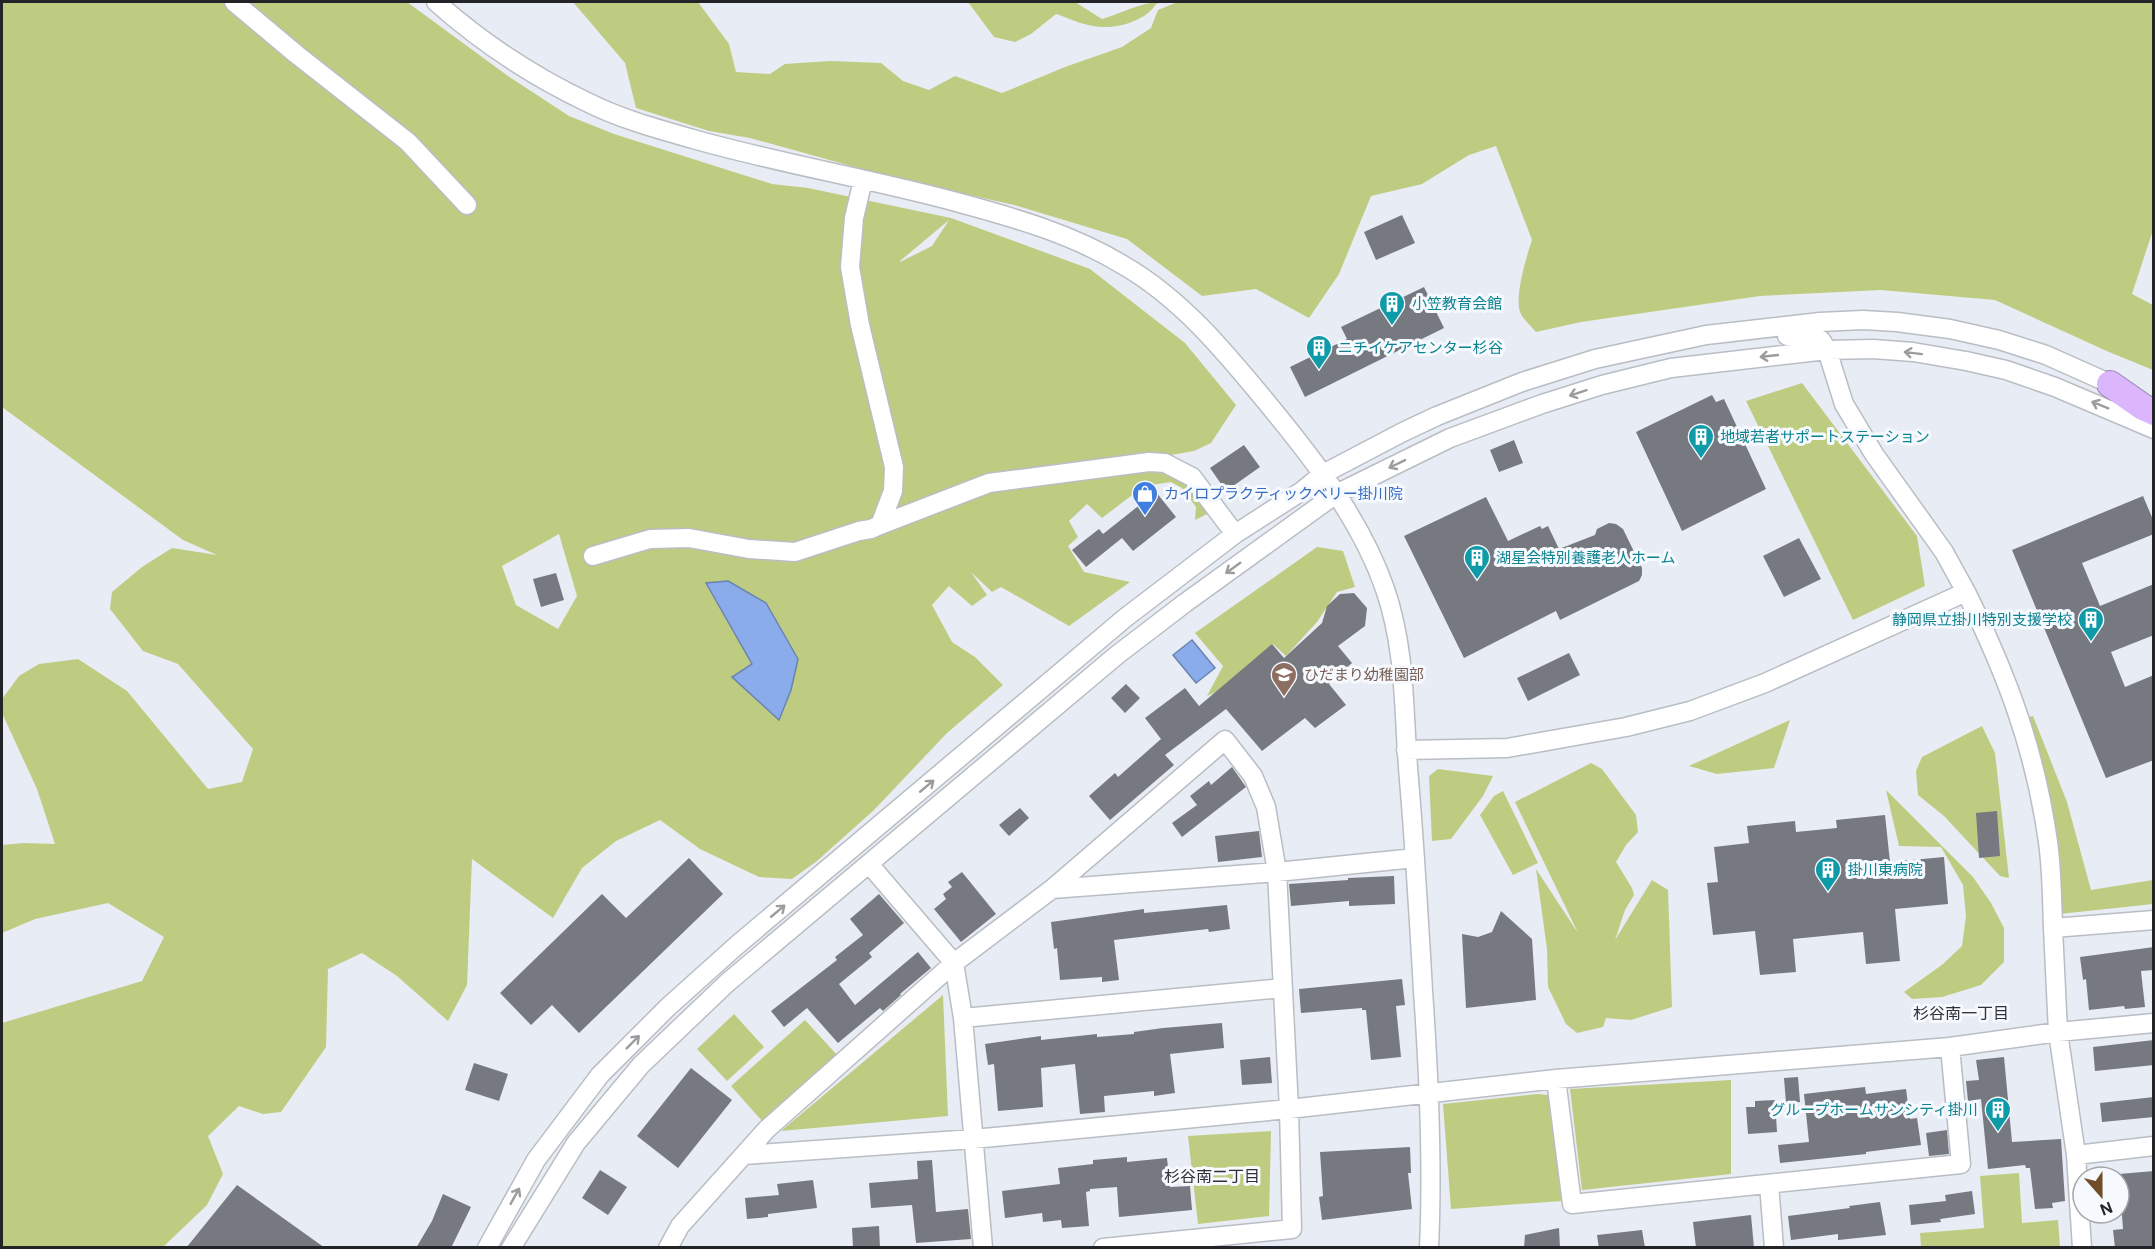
<svg xmlns="http://www.w3.org/2000/svg" width="2155" height="1249" font-family="'DM Sans','Noto Sans JP',sans-serif">
  <style>
    .green { fill: #becc82; fill-rule: evenodd }
    .water { fill: #8aacea; stroke: #6b83b0; stroke-width: 1.5 }
    .building { fill: #767980 }
    .lines { fill: none; stroke-linecap: round; stroke-linejoin: round }
    .minor-casing { stroke: #b9bdc4; stroke-width: 21 }
    .highway-casing { stroke: #9b83b1; stroke-width: 28 }
    .minor { stroke: #fff; stroke-width: 18 }
    .highway { stroke: #dbb6fc; stroke-width: 26 }
    .oneway { stroke: #9c9c9e }
    .labels { text-anchor: middle; dominant-baseline: central; stroke-width: 6; stroke-linejoin: round; paint-order: stroke }
    .culture-label { font-size: 15px; fill: #0d838f; stroke: #f6f9fe; text-anchor: start }
    .shop-label { font-size: 15px; fill: #366cbe; stroke: #f6f9fe; text-anchor: start }
    .education-label { font-size: 15px; fill: #785e54; stroke: #f6f9fe; text-anchor: start }
    .neighbourhood-label { font-size: 16px; fill: #2e3137; stroke: #f6f9fe }
  </style>
  <rect width="100%" height="100%" fill="#e8ecf4"/>
  <path class="green" d="M2,2h405l101,74 61,40 45,18 158,50 36,4 143,30 139,51 95,74 51,62 -25,38 -17,8 -119,21 59,2 24,-6 21,2 32,42 -16,8 1,-13 -14,-19 -11,-6 -27,4 -42,32 -15,-14 -18,17 9,16 -10,9 16,26 46,10 -61,44 -68,-39 -9,5 -21,-20 16,23 -15,11 -23,-20 -17,19 20,37 23,15 28,28 -56,48 -73,77 -57,51 -25,18 -33,-2 -59,-28 -40,-29 -44,21 -34,27 -29,50 -81,-59 -5,126 -19,36 -51,-45 -35,-23 -34,16 -2,78 -45,65 -18,2 -24,-8 -31,30 15,38 -16,31 -44,42h-161v-224l140,-42 22,-44 -56,-34 -73,16 -33,14v-88l22,-2 31,1 -18,-55 -35,-76v-14l17,-23 20,-12 39,-5 49,32 81,98 34,-7 11,-33 -75,-85 -35,-13 -33,-42 2,-17 30,-25 30,-19 45,7 -34,-15 -181,-133zM949,220l-17,26 -32,16v-1zM559,534l18,62 -19,33 -42,-24 -14,-39z
    M573,2h125l31,42 7,28 34,2 15,-10 45,-3 51,2 22,18 26,9 26,-14 47,17 63,-26 57,-20 29,-19 7,-18 20,-8h975v228l-21,64 21,11v65l-44,-18 -114,-52 -114,-10 -121,6 -179,26 -45,10c-5,-6 -12,-12 -15,-18 -8,-14 6,-59 11,-74l-36,-94 -27,9 -47,29 -51,12 -32,78 -30,44 -53,-29 -54,7 -75,-57 -113,-34 -116,-26 -148,-41 -41,-7 -73,-23 -11,-45z
    M968,2h107l27,17c20,-6 41,-18 62,-17l-8,2c-11,18 -42,26 -63,22 -13,-2 -25,-8 -37,-12l-25,20 -16,8 -21,-5z
    M1802,383l115,153 8,50 -72,34 -107,-219z
    M1317,547l26,4 12,36 -18,5 -20,30 -31,34 -13,-12 -57,48 -9,4 16,-30 -28,-33z
    M2033,716l34,86 24,88 62,-10v24l-94,10 -34,-196z
    M1790,720l-16,48 -57,6 -28,-8z
    M1982,726l13,27 14,125 -9,-2 -56,-60 -26,-21 -2,-24 6,-14z
    M1591,763l11,6 34,46 2,17 -12,13 -10,17 16,26 2,7 -9,15 -10,30 37,-60 16,10 4,117 -41,13 -25,-2 -3,9 -26,6 -11,-9 -18,-37 -1,-38 -11,-80 42,64 -63,-131z
    M1438,769l55,7 -10,20 -32,43 -19,2 -3,-65z
    M1886,790l87,87 18,26 13,25v34l-23,23 -39,12 -30,2 -8,-7 39,-28 19,-18 4,-30 -3,-31 -22,-38 -42,-1z
    M1503,791l35,72 -25,12 -33,-60 14,-19z
    M943,995l5,121 -167,15z
    M734,1014l30,33 -37,34 -30,-32z
    M805,1020l32,35 -74,67 -32,-36z
    M1731,1080v94l-149,16 -12,-101z
    M1537,1094l12,1 13,106 -111,8 -8,-105z
    M1271,1131l-2,85 -71,8 -10,-88z
    M2019,1173l3,50 36,-3 2,27h-139l-1,-14 64,-5 -4,-52z"/>
  <path class="water" d="M728,581l38,22 32,56 -7,31 -12,30 -47,-43 20,-13 -46,-81z
    M1192,640l23,28 -19,15 -23,-28z"/>
  <path class="building" d="M1402,215l13,28 -39,17 -12,-28z
    M1424,287l20,41 -139,69 -15,-30 57,-28 -6,-12z
    M1712,395l4,7 8,-3 42,90 -84,42 -46,-99z
    M1514,440l9,23 -24,9 -9,-22z
    M1244,445l16,22 -34,24 -16,-23z
    M1156,492l20,25 -43,34 -11,-13 -36,29 -14,-17 27,-21 4,5z
    M2143,496l11,26v12l-72,29 18,43 54,-22v51l-43,17 14,35 29,-12v85l-48,18 -94,-228z
    M1486,497l22,44 32,-15 2,3 6,-3 11,23 36,-14 2,-6 12,-6 7,1 7,5 19,39v7l-3,6 -79,39 -4,-9 -92,47 -60,-122z
    M1799,538l22,41 -37,18 -21,-41z
    M556,573l8,27 -23,7 -8,-28z
    M1354,593l13,15 -2,18 -27,20 14,17 -23,21 17,21 -31,23 -10,-10 -43,33 -36,-42 -61,46 9,10 -64,55 -21,-24 26,-23 3,4 43,-38 -16,-21 40,-30 14,18 73,-62 12,14 38,-35 5,-17 13,-12z
    M1569,653l11,22 -52,26 -11,-23z
    M1126,684l14,14 -15,15 -14,-15z
    M1232,767l14,20 -64,50 -10,-14 25,-18 -7,-9 19,-15 2,4z
    M1020,808l9,10 -20,18 -10,-11z
    M1997,811l3,45 -21,2 -3,-45z
    M1885,815l5,47 54,-5 4,47 -53,5 5,52 -34,3 -3,-32 -70,7 3,33 -36,3 -5,-44 -42,4 -6,-52 11,-1 -4,-35 35,-4 -2,-17 48,-5 1,11 41,-4 -1,-8z
    M1259,831l3,26 -44,5 -3,-26z
    M689,858l34,36 -144,139 -27,-28 -21,20 -31,-32 102,-99 24,24z
    M962,872l34,42 -35,28 -27,-33 12,-10 -3,-5 9,-7 -4,-5z
    M1394,876l1,28 -46,2v-5l-58,5 -2,-22 59,-4v-2z
    M879,894l25,29 -35,30 3,4 -33,27 16,21 63,-53 13,16 -31,26 1,1 -18,16 -3,-3 -42,35 -31,-35 -23,19 -13,-16 66,-51 -2,-3 28,-22 -13,-16z
    M1227,905l3,24 -21,3 -1,-3 -94,11 5,40 -17,2v-5l-42,3 -3,-32 -3,1 -3,-27 93,-13v4z
    M1501,911l31,28 4,61 -70,8 -4,-74 16,3 14,-5z
    M2154,947v23l-13,1 4,36 -20,2 -1,-3 -35,4 -3,-31 -3,1 -3,-23z
    M1402,979l3,26 -9,1 5,51 -30,3 -5,-50h-4v-2l-61,5 -2,-24z
    M1222,1023l2,25 -54,6 5,39 -21,3v-5l-50,5 1,16 -25,2 -5,-50 -34,4 2,39 -45,4 -4,-47 -6,1 -3,-21 56,-8v4l56,-6v3l37,-3v-2l29,-4z
    M2154,1040v25l-59,6 -2,-24z
    M1270,1057l2,26 -30,2 -2,-25z
    M2004,1057l8,85 49,-3 4,62 -13,2 1,5 -18,1 -5,-41h-4l-1,-3 -37,4 -7,-70 -13,2 -2,-20 13,-1 -3,-20z
    M474,1063l34,11 -9,27 -34,-11z
    M691,1068l41,32 -54,68 -41,-32z
    M1798,1077l2,25 -14,1 -2,-25z
    M1865,1087l1,7 40,-5 4,30 7,-1 4,27 -55,7v2l-86,9 -2,-18 31,-3 -5,-48z
    M2154,1097v20l-52,5 -2,-19z
    M1775,1100l2,32 -29,2 -2,-27h9v-6z
    M1947,1130l2,24 -20,2 -3,-23z
    M1410,1147l1,26h-3l4,36 -90,11 -3,-23 4,-1 -3,-44z
    M1127,1157v5l40,-4 3,29 20,-1 2,24 -73,7 -2,-30 -27,2v2l-4,1 3,34 -27,2 -1,-8 -18,2 -1,-9 -37,5 -3,-27 58,-7 -2,-16 35,-4v-4z
    M932,1160l4,52 32,-3 3,30 -55,4 -4,-38 -41,3 -2,-25 49,-4 -1,-18z
    M600,1170l27,17 -19,28 -26,-17z
    M2154,1171v77h-39l-2,-18 10,-1 -4,-55z
    M813,1180l4,28 -49,6v3l-21,2 -2,-21 34,-3 -2,-11z
    M237,1185l88,63h-139z
    M1972,1191l3,23 -35,5 1,3 -30,3 -2,-20 37,-4 -1,-6z
    M443,1194l28,13 -20,41h-35l16,-27z
    M1880,1202l6,33 -48,5v-6l-47,6 -3,-24 62,-8 -1,-2z
    M1751,1215l3,33h-58l-3,-26z
    M879,1226l1,22h-27l-1,-20z
    M1559,1228l1,20h-36l1,-13z
    M1642,1230l3,18h-46l-2,-13z"/>
  <g class="lines">
    <defs>
      <path id="minor" d="M234,2l62,52 112,88 59,63
        M436,2c45,40 98,75 153,101 32,16 69,26 104,36 88,25 179,40 267,64 56,15 114,32 163,62 59,34 102,87 145,139 46,56 93,116 117,185 22,64 18,126 24,191 6,70 10,140 14,211 6,85 10,171 6,257
        M880,525l109,-42 160,-21 16,1 27,14 43,57
        M593,556l57,-17 39,-1 60,11 46,3 64,-21 12,-2 9,-4 13,-34 1,-24 -34,-142 -10,-58 4,-49 9,-38
        M1966,592c41,83 69,157 82,250 4,28 4,58 5,86
        M1406,750l101,-2 119,-21 64,-16 75,-28 201,-91 -22,-40 -70,-98 -30,-50 -17,-54 -6,-10 -10,-5 -24,1
        M869,864l85,99 9,55 20,230
        M1052,889l225,-17 138,-14
        M963,1018l319,-30
        M1556,1079l16,125 389,-40 -11,-117
        M744,1155l229,-16 316,-30 267,-30 394,-32 108,-15 96,-9
        M2076,1155l78,-9
        M1769,1184l5,64
        M487,1248l49,-88 64,-85 68,-68 68,-61 389,-328 110,-84 67,-43 21,-17 80,-42 34,-16 85,-34 73,-23 111,-24 114,-13 43,-2 34,2 53,7 49,11 47,15 74,33
        M511,1248l65,-105 65,-78 86,-82 390,-328 68,-52 151,-109 114,-56 92,-34 60,-19 69,-17 156,-18 46,-1 40,3 53,9 40,9 49,17 99,42
        M668,1248l12,-22 87,-97 187,-166 98,-74 173,-149 28,36 13,31 11,65 12,237 3,120 -189,19
        M2082,1248l-6,-93 -18,-123 -5,-104 101,-8"/>
      <path id="highway" d="M2110,384l33,23 11,5"/>
    </defs>
    <use href="#minor" class="minor-casing"/>
    <use href="#highway" class="highway-casing"/>
    <use href="#minor" class="minor"/>
    <use href="#highway" class="highway"/>
  </g>
  <defs><path id="oneway-shaft" d="M-6 0H5M1.5-3L5.5 0L1.5 3" fill="none" stroke-width="1.6" stroke-linecap="round" stroke-linejoin="round" transform="scale(1.5)"/></defs>
  <g class="oneway">
    <use href="#oneway-shaft" transform="translate(1913 353) rotate(-173)"/>
    <use href="#oneway-shaft" transform="translate(1769 356) rotate(174)"/>
    <use href="#oneway-shaft" transform="translate(1578 393) rotate(162)"/>
    <use href="#oneway-shaft" transform="translate(2100 405) rotate(-158)"/>
    <use href="#oneway-shaft" transform="translate(1397 464) rotate(154)"/>
    <use href="#oneway-shaft" transform="translate(1233 568) rotate(144)"/>
    <use href="#oneway-shaft" transform="translate(927 786) rotate(-40)"/>
    <use href="#oneway-shaft" transform="translate(778 911) rotate(-40)"/>
    <use href="#oneway-shaft" transform="translate(633 1042) rotate(-45)"/>
    <use href="#oneway-shaft" transform="translate(515 1196) rotate(-61)"/>
  </g>
  <defs>
    <symbol id="building-pin" viewBox="-11 -11 22 30"><path d="M0 17L-7.5 6A9.5 9.5 0 1 1 7.5 6Z" fill="#0f9aa8" stroke="#f6f9fe"/><path d="M-4-6H4V6H1V3H-1V6H-4ZM-2.5-4.3h1.7v1.8h-1.7ZM.8-4.3h1.7v1.8H.8ZM-2.5-1h1.7V.8h-1.7ZM.8-1h1.7V.8H.8Z" fill="#fff"/></symbol>
    <symbol id="shop-pin" viewBox="-11 -11 22 30"><path d="M0 17L-7.5 6A9.5 9.5 0 1 1 7.5 6Z" fill="#3f7fe0" stroke="#f6f9fe"/><path d="M-5-2.5h2.3a2.7 3.5 0 0 1 5.4 0H5L5.5 6h-11ZM-1.5-2.5h3a1.5 2.3 0 0 0-3 0Z" fill="#fff"/></symbol>
    <symbol id="school-pin" viewBox="-11 -11 22 30"><path d="M0 17L-7.5 6A9.5 9.5 0 1 1 7.5 6Z" fill="#8d6e63" stroke="#f6f9fe"/><path d="M0-5L7-2L0 1L-7-2ZM-4 1L0 2.5L4 1V4Q0 6-4 4Z" fill="#fff"/></symbol>
  </defs>
  <g fill-rule="evenodd">
    <use href="#building-pin" x="1377" y="289" width="30" height="40"/>
    <use href="#building-pin" x="1304" y="333" width="30" height="40"/>
    <use href="#building-pin" x="1686" y="422" width="30" height="40"/>
    <use href="#shop-pin" x="1130" y="479" width="30" height="40"/>
    <use href="#building-pin" x="1462" y="543" width="30" height="40"/>
    <use href="#building-pin" x="2076" y="605" width="30" height="40"/>
    <use href="#school-pin" x="1269" y="660" width="30" height="40"/>
    <use href="#building-pin" x="1813" y="855" width="30" height="40"/>
    <use href="#building-pin" x="1983" y="1095" width="30" height="40"/>
  </g>
  <g class="labels">
    <g class="culture-label">
      <text x="1412" y="304">小笠教育会館</text>
      <text x="1338" y="348">ニチイケアセンター杉谷</text>
      <text x="1720" y="437">地域若者サポートステーション</text>
      <text x="1496" y="558">湖星会特別養護老人ホーム</text>
      <text x="2072" y="620" text-anchor="end">静岡県立掛川特別支援学校</text>
      <text x="1848" y="870">掛川東病院</text>
      <text x="1978" y="1110" text-anchor="end">グループホームサンシティ掛川</text>
    </g>
    <g class="shop-label">
      <text x="1164" y="494">カイロプラクティックベリー掛川院</text>
    </g>
    <g class="education-label">
      <text x="1304" y="675">ひだまり幼稚園部</text>
    </g>
    <g class="neighbourhood-label">
      <text x="1961" y="1013">杉谷南一丁目</text>
      <text x="1212" y="1176">杉谷南二丁目</text>
    </g>
  </g>
  <rect width="2155" height="1249" fill="none" stroke="#232427" stroke-width="6"/>
  <g transform="translate(2101 1195) rotate(159)"><circle r="28" fill="#f6f9fe" stroke="#a2a4a8" stroke-width="1.5"/>
  <path d="M0-4.5L10 22L0 15L-10 22Z" fill="#714e27"/>
  <text y="-9" font-size="16" font-weight="bold" text-anchor="middle" fill="#232427">N</text>
  </g>
</svg>
